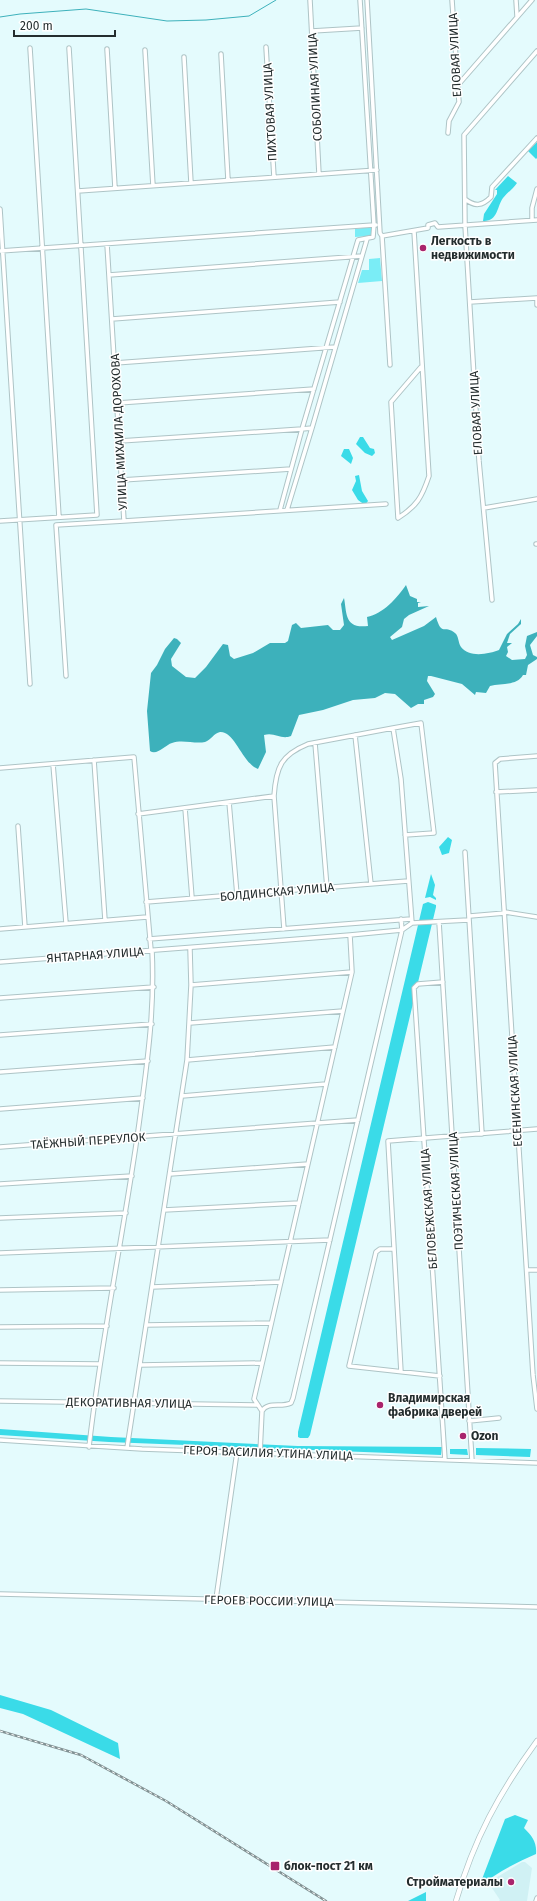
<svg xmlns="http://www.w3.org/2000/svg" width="537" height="1901" font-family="'Fira Sans',sans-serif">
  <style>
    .built { fill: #d0f1f4 }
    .green { fill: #7aedf6 }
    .forest { fill: #3adbe8 }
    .water { fill: #3db1bb }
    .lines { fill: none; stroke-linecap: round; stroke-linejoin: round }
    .stream { stroke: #3db1bb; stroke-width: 1 }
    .minor-casing { stroke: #aec4c6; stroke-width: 5.5 }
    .tertiary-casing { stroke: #aec4c6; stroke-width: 6 }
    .minor { stroke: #fff; stroke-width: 3.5 }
    .tertiary { stroke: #fff; stroke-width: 4.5 }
    .rail-casing { stroke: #819193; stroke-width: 2.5 }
    .rail { stroke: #fff; stroke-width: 1; stroke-dasharray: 3; stroke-linecap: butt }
    .poi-dot { fill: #a9246c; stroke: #fff; stroke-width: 1.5 }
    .labels { text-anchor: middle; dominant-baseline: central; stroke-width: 3; stroke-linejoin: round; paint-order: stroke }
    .street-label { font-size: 12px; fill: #242d2e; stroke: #fff }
    .poi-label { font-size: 12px; font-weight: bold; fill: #242d2e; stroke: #fff; text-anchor: start }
  </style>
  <rect width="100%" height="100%" fill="#e4fbfd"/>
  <path class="built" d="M522,1862h3l7,6 -5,33h-28l1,-1 -10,-15 4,-6z"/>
  <path class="green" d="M370,227l3,1v6l-3,2 -15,1v-8z
    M380,258l2,23 -24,2 4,-13h7v-11z"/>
  <path class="forest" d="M537,142v16l-1,1 -8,-8z
    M508,176l9,7c-4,6 -9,9 -14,15 -6,8 -5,24 -20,23l1,-7 13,-20v-4h-2z
    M360,437h3l7,11 4,1 1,4 -3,3 -7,-3 -9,-9z
    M344,449h5l4,9 -2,6 -10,-8z
    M359,475l3,16 6,10 -3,4 -7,-5 -6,-10 4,-9 -1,-5z
    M448,837l4,3 -3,13 -7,2 -3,-8z
    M431,874l4,11 -2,10 3,3v2l-6,-3 -5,1z
    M428,902l8,3v2l-126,528 -2,3h-8l-2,-1v-5l125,-528z
    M0,1429l111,8 187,9 144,1 -1,8 -332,-13 -109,-7z
    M476,1448l55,1 -1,8 -54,-2z
    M450,1449h17l1,6 -18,-1z
    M0,1695l51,15 67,33 2,16 -97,-45 -23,-6z
    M515,1815l13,5 -4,8c8,8 13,14 12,26 -21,9 -40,19 -57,33l26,-68z
    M426,1892v9h-18z"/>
  <path class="water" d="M406,585l4,11 7,3v3h4l-3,1v4l11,-1 -20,9 -5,4 -2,8 -12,10 2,3 32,-14 12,-9c6,20 8,7 19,16 4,3 3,10 6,14 8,11 28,7 38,3l8,-16 11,-10 3,-5v5l-11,10 -3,9h5l-5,4 1,5 -2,4 6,4 13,-1 2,-4 -2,-9 2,-10 10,-4v4l-7,9 3,10 4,2v2l-9,6 -2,10h-3c-6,11 -22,8 -33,11l-4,7 -10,-1 -1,3 -13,-11 -31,-8h-3l-1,5 8,13 -2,3 -9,3v4h-6l-7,4 -16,-14 -10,-1 -10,5 -22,2 -30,10 -24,5 -8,21c-10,4 -16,-4 -27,-1l2,17 -8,17c-16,-6 -23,-38 -38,-37 -6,1 -9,8 -15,10 -11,2 -23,-3 -33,1 -7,2 -15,13 -22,8l-3,-40 4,-38 6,-8 8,-16 9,-11 3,1 4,4 -10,16 1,7 14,11 9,1 11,-11 17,-23 5,1 2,11 4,3 19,-6 17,-10h15l3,-2 4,-16 4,-2 5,5 27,-3 5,5h7l4,-5 -3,-21 3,-6c3,15 0,31 24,28l-1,-9c16,-3 30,-19 39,-32z"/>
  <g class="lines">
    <path class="stream" d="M0,17l20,-3 66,-5 81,12 39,-1 43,-4 27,-16"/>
    <defs>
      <path id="minor" d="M310,0l9,174
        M360,0l14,225h2
        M367,0l13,233 2,3 46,-8v-3l7,-2 3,4 99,-7
        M516,0l1,16
        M312,31l50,-3
        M266,47l8,130
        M30,48l29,469
        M107,49l8,139
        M145,50l8,136
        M221,54l7,126
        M184,57l7,126
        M458,85l74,-85
        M448,133l1,-12 10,-19 -7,-102
        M78,191l299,-21
        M465,199c10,8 17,7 26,-2l1,-10 45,-49
        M0,209l30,475
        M532,220v-12l5,-19
        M414,231l15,245c-7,21 -12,30 -31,42l-7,-116 30,-35
        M382,236l8,129
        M0,251l374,-26 -1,12 -15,3 -56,189 10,-1 55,-189
        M109,275l253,-19
        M537,298v7
        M470,302l67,-4
        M112,319l228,-17
        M115,363l220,-16
        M118,403l196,-14
        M120,441l182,-12 -22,81
        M122,480l169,-11
        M484,508l53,-9
        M287,510l25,-82
        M0,521l97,-6 -28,-467
        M124,521l262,-17
        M536,544h1
        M492,600l-13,-139 -14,-236 -1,-90 73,-84
        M66,676l-10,-151 68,-4 -17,-277
        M393,728l28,-5 13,110 -29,2
        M355,735l16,149
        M315,743l12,145
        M537,756l-37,3 -5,4 38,612 4,34
        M94,760l11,160
        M53,764l13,159
        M0,768l134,-11 17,193
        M496,792l41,-2
        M229,802l8,93
        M185,808l7,90
        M138,814l136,-18
        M18,826l7,101
        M465,852l17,282
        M146,902l262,-21
        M505,912l32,5
        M470,916l35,-3
        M439,922l33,539
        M0,929l147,-12
        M284,929l-10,-133c2,-29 7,-41 34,-52l85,-16 8,51 11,144
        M149,939l262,-20
        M0,962l350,-27 52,-5 10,-7 56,-3
        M443,982l-25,2 -4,4 31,472
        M191,985l161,-13
        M0,998l154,-11
        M190,1023l153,-12
        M0,1035l152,-11
        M187,1060l148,-13
        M0,1072l148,-11
        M182,1096l144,-12
        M0,1109l143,-11
        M0,1147l358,-27
        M170,1174l138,-10
        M0,1184l132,-8
        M164,1210l135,-7
        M0,1218l126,-5
        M394,1249h-14l-4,3 -27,114 91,10
        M0,1253l330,-13
        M527,1270h10
        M152,1287l129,-5
        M0,1290l114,-2
        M146,1325l125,-2
        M0,1327l107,-1
        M0,1363l100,1
        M140,1365l122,-2
        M401,1372l-13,-231 149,-12
        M0,1401l258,4
        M262,1411l-8,-12 98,-427 -2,-37
        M469,1421l30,-3
        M0,1440l142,9 395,14
        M89,1447c12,-108 35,-215 50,-323 8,-60 16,-113 13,-174
        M127,1448l60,-388 4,-75 -1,-36
        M260,1453l2,-42c6,-10 19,-3 29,-8l2,-5 109,-468 -1,-11
        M0,1594l537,13
        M216,1599l21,-147
        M536,1901l1,-3"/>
      <path id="tertiary" d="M456,1901c18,-62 43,-108 81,-160"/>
    </defs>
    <use href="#minor" class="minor-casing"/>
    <use href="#tertiary" class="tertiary-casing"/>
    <use href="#minor" class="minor"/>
    <use href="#tertiary" class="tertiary"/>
    <defs>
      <path id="rail" d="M0,1731l81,24 85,46 160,100"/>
    </defs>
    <use href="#rail" class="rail-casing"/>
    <use href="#rail" class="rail"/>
  </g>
  <g class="poi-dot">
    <circle cx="423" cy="248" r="4"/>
    <circle cx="380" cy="1405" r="4"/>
    <circle cx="463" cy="1436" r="4"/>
    <rect x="270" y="1861" width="10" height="10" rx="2"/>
    <circle cx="511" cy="1882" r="4"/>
  </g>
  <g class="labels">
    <g class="street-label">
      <text transform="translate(455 55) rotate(-93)">ЕЛОВАЯ УЛИЦА</text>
      <text transform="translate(315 87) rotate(-93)">СОБОЛИНАЯ УЛИЦА</text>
      <text transform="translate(270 112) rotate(-93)">ПИХТОВАЯ УЛИЦА</text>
      <text transform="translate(476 413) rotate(-93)">ЕЛОВАЯ УЛИЦА</text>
      <text transform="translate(119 432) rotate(-93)">УЛИЦА МИХАИЛА ДОРОХОВА</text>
      <text transform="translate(277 892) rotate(-5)">БОЛДИНСКАЯ УЛИЦА</text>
      <text transform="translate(95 955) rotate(-4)">ЯНТАРНАЯ УЛИЦА</text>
      <text transform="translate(515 1091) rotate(-93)">ЕСЕНИНСКАЯ УЛИЦА</text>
      <text transform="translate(88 1141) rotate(-4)">ТАЁЖНЫЙ ПЕРЕУЛОК</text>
      <text transform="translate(456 1191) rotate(-93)">ПОЭТИЧЕСКАЯ УЛИЦА</text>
      <text transform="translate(429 1209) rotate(-94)">БЕЛОВЕЖСКАЯ УЛИЦА</text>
      <text transform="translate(129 1403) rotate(1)">ДЕКОРАТИВНАЯ УЛИЦА</text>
      <text transform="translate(268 1453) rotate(2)">ГЕРОЯ ВАСИЛИЯ УТИНА УЛИЦА</text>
      <text transform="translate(269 1601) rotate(1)">ГЕРОЕВ РОССИИ УЛИЦА</text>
    </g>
    <g class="poi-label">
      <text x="431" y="241">Легкость в<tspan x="431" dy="14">недвижимости</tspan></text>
      <text x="388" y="1398">Владимирская<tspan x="388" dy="14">фабрика дверей</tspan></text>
      <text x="471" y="1436">Ozon</text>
      <text x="284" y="1866">блок-пост 21 км</text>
      <text x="503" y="1882" text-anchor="end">Стройматериалы</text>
    </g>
  </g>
  <path d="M14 30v6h101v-6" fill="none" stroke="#242d2e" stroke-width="2"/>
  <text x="20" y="30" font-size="12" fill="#242d2e" stroke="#ffffff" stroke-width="3" paint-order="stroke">200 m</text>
</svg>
